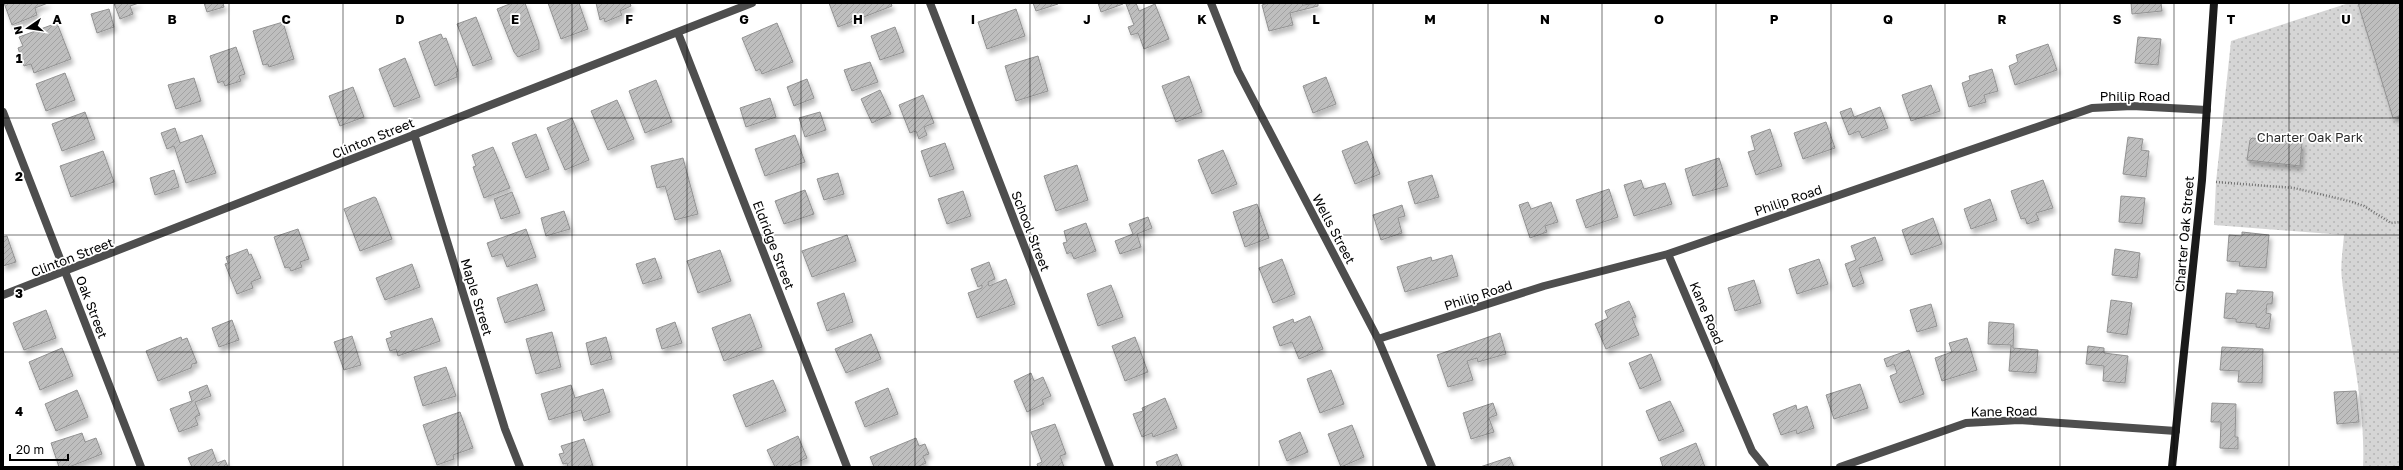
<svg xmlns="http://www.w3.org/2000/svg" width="2403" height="470" font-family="'Golos Text',sans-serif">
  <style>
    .grass { fill: url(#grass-dots) }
    .building { fill: url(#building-hatch); stroke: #929292; filter: url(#shadow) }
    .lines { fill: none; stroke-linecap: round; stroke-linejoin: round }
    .path { stroke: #707070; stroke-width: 2.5; stroke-dasharray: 1 2; stroke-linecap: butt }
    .minor { stroke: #4e4e4e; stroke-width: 8 }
    .secondary { stroke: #1b1b1b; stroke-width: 8 }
    .grid { fill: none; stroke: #000; stroke-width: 1; stroke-opacity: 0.55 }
    .labels { text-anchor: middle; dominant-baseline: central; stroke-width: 3.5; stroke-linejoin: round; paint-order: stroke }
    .street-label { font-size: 13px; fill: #000; stroke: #fff }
    .park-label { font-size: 13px; fill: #2c2c2c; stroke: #fff }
    .grid-label { font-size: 13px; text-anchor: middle; font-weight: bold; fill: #000; stroke: #fff; stroke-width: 3.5; stroke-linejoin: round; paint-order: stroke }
  </style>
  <defs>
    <pattern id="grass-dots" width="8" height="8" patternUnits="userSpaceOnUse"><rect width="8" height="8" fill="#d5d5d5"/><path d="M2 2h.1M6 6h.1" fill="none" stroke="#b5b5b5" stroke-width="1.8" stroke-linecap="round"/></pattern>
    <pattern id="building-hatch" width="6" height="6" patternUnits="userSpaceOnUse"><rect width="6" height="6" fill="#bebebe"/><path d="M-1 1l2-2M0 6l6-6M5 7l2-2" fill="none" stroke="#a2a2a2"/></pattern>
    <filter id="shadow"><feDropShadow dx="2.5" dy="4.5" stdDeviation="2" flood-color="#0004"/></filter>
  </defs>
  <rect width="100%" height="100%" fill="#fff"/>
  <path class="grass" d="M2349,3h51v464h-37c3,-63 -14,-125 -21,-187 -2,-15 1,-31 2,-45l-130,-10 2,-43 15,-141z"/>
  <path class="building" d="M4,3h44l-13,5 2,7 -25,10z
    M114,3h25l-9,3 3,8 -13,5z
    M204,3h19l1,4 -17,5z
    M512,3h13l14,39v7l-21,8 -4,-5 -17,-43z
    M548,3h31l9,26 -27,10z
    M596,3h34l1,3 -11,5 2,4 -17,7 -1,-4 -4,2z
    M829,3h62l1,3 -54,21z
    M1033,3h25v1l-22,7z
    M1098,3h24l1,1 -22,8z
    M1136,3l3,8 16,-7 14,35 -25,10 -6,-16 -7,2 -3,-8 6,-2 -8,-21z
    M1268,3h34l1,2 15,-2v3l-28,7 3,12 -24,6 -7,-26z
    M2131,3h30l1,8 -30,3z
    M2358,3h42v113l-7,2z
    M109,9l5,18 -17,6 -6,-19z
    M1016,9l9,27 -38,13 -9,-27z
    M476,17l16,42 -19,7 -16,-42z
    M283,22l11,37 -25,8 -1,-3 -5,1 -10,-34z
    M57,23l14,36 -37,14 -3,-9 -7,2 -6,-18 5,-2 -4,-9z
    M777,23l16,39 -31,12 -2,-5 -4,2 -14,-33z
    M895,27l9,25 -24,8 -9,-24z
    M441,34l2,5 3,-1 12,33 -2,1 1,5 -22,9 -16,-44z
    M2138,37l23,2 -3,26 -23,-2z
    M2048,44l9,26 -42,15 -6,-19 9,-4 -2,-7z
    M236,47l9,27 -6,2 2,5 -16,5 -2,-5 -5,2 -8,-27z
    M1038,56l10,35 -32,10 -11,-35z
    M405,58l15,39 -26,10 -15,-38z
    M870,62l8,20 -26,9 -8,-21z
    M1992,69l6,22 -14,4 2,7 -17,5 -7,-24 8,-3 -1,-4z
    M65,73l10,27 -29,11 -10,-27z
    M1189,76l13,36 -26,10 -14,-36z
    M1326,77l10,27 -23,9 -10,-27z
    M194,78l7,23 -25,8 -8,-24z
    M807,79l7,19 -20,8 -7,-19z
    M656,80l16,42 -27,11 -16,-42z
    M1931,85l9,26 -29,10 -9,-26z
    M353,87l11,30 -24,9 -11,-30z
    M880,90l11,24 -19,9 -11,-24z
    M923,95l11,28 -10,4 3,8 -8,4 -3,-8 -6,2 -11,-28z
    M770,98l6,19 -30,10 -6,-19z
    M617,100l17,39 -26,11 -17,-39z
    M1880,107l8,21 -26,10 -3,-7 -10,4 -9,-23 11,-4 3,9z
    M85,112l10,27 -33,12 -10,-27z
    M820,112l6,18 -21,7 -6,-19z
    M572,118l17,42 -24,10 -18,-42z
    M1826,122l9,26 -32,11 -9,-26z
    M175,128l5,15 22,-8 14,38 -30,10 -12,-37 -7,3 -6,-16z
    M1770,129l12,37 -26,9 -8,-23 7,-2 -4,-14z
    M536,134l13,35 -23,9 -14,-35z
    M795,135l10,27 -40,14 -10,-27z
    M2128,137l15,2 -2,11 8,1 -3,26 -23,-3z
    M2252,138l50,5 -2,23 -53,-6 3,-20z
    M1367,141l13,33 -25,10 -13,-33z
    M945,143l9,26 -24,8 -9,-26z
    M493,147l17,41 -26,10 -11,-31 3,-1 -4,-11z
    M1223,150l14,34 -25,10 -14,-34z
    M103,151l11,31 -43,15 -11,-31z
    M683,158l15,56 -23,6 -10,-34 -8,2 -6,-22z
    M1719,158l9,28 -35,10 -8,-27z
    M1077,165l11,35 -32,11 -12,-35z
    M174,170l5,17 -24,8 -5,-17z
    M838,173l6,21 -20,6 -7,-21z
    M1432,175l7,22 -24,7 -7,-22z
    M1641,180l3,9 21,-6 7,21 -38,12 -10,-31z
    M2043,180l10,28 -17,5 3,7 -12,4 -2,-6 -4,1 -10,-28z
    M1609,189l9,28 -32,11 -10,-28z
    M805,190l9,24 -30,10 -9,-23z
    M963,191l8,25 -24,8 -9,-25z
    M512,192l8,21 -19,6 -7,-20z
    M2121,196l24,2 -3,26 -23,-2z
    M374,197l2,1 16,41 -32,12 -16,-42z
    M1990,199l7,21 -26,9 -7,-20z
    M1528,202l3,7 20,-7 7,20 -13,4 2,6 -17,6 -11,-33z
    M1257,204l12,34 -24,9 -12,-35z
    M1402,205l3,11 -7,2 4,15 -21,7 -8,-25z
    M564,211l6,18 -24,7 -5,-18z
    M1148,217l4,11 -15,6 4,13 -21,7 -5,-13 18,-7 -4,-10z
    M1933,218l9,26 -31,11 -9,-25z
    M1086,223l10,28 -22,8 -3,-7 -4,2 -4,-11 4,-1 -3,-11z
    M298,229l11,30 -9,3 2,5 -11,4 -2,-4 -4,1 -11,-31z
    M526,229l10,28 -29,10 -5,-13 -10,3 -5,-14z
    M2242,232l27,3 -3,33 -27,-2 1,-4 -13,-1 2,-26 13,1z
    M847,235l9,26 -44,16 -10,-26z
    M7,236l9,26 -13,4v-29z
    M1875,237l8,23 -24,8 5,15 -11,4 -8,-23 11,-4 -5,-14z
    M247,249l2,6 2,-1 10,24 -10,4 2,6 -16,6 -12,-30 3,-1 -2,-6z
    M2115,249l25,4 -3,25 -25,-3z
    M720,250l11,31 -33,12 -11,-32z
    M1452,255l6,21 -53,16 -8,-25 34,-10 1,4z
    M655,258l7,20 -19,6 -7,-20z
    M1282,259l13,35 -22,9 -14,-35z
    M1819,259l9,25 -31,10 -8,-25z
    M989,262l6,17 -7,3 1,4 17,-7 9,25 -38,14 -9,-25 14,-5v-3l-4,2 -7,-18z
    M412,264l8,23 -35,13 -9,-22z
    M1754,280l7,23 -26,8 -7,-23z
    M537,284l8,26 -40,13 -8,-25z
    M1111,285l12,32 -25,9 -11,-32z
    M2237,290l36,2 -1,12h-5l-1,9 5,1 -2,15 -13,-2v-3l-20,-2v-3l-12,-1 2,-25 11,1z
    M844,293l9,29 -26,9 -10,-28z
    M2111,300l21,3 -5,32 -20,-3z
    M1629,301l7,16 -4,1 7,17 -33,14 -11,-25 13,-6 -3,-7z
    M1931,304l6,22 -20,6 -7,-22z
    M46,310l10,28 -32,12 -11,-27z
    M750,314l12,33 -38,14 -12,-33z
    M1310,316l13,33 -24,10 -7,-17 -12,4 -7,-19 20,-8 1,4z
    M432,318l8,23 -42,15 -2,-7 -6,2 -4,-12 6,-2 -2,-5z
    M232,320l7,20 -20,7 -7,-19z
    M675,322l7,21 -20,6 -6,-20z
    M1989,322l25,2 -1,24 25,2 -2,23 -27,-2 2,-26 -23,-1z
    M552,332l9,35 -25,7 -10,-35z
    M1500,333l6,21 -28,8 -1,-4 -10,3 6,19 -25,7 -11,-32z
    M871,334l10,25 -35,14 -11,-24z
    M352,336l9,29 -17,5 -10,-28z
    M181,337l1,3 5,-2 10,25 -5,1 -1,4 -33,13 -12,-30z
    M606,337l6,22 -21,6 -5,-22z
    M1135,337l13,35 -23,9 -13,-35z
    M1967,338l10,32 -35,11 -7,-23 17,-6 -3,-9z
    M2088,346l16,2v5l24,3 -3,27 -22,-2 1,-15 -18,-2z
    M2222,347l41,2 -1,34 -24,-1 1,-11 -19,-1z
    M62,348l11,28 -33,14 -11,-28z
    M1909,350l15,44 -24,9 -10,-27 7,-3 -3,-9 -7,3 -3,-8z
    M1651,354l10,26 -21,9 -11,-26z
    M446,367l10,29 -33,10 -9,-29z
    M1331,370l13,34 -24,9 -13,-34z
    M1031,373l3,8 9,-4 8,19 -9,4 2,4 -17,8 -13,-31z
    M773,380l13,31 -40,16 -13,-32z
    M1860,384l8,24 -34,11 -8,-24z
    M207,385l4,11 -16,6 5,13 -5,2 3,8 -19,7 -9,-23 22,-8 -3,-9z
    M571,385l4,13 28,-9 7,23 -26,9 -3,-11 -32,10 -8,-26z
    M888,388l10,26 -33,13 -10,-25z
    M77,390l11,27 -32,14 -11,-27z
    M2356,391l3,31 -22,2 -3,-32z
    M1165,398l12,30 -24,9 -1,-4 -10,4 -9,-23 10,-3 -1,-3z
    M1670,401l14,30 -25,10 -13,-30z
    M1493,403l4,12 -8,3 5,14 -23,7 -8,-26z
    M2212,403l24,1 -1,33h3v12l-18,-1 1,-26h-10z
    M1796,405l1,5 10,-4 7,22 -17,6 -1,-4 -15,5 -8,-21z
    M460,412l13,36 -20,7 1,4 -17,6 -14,-40z
    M1055,424l11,30 -6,2 4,11h-26l-1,-3 5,-2 -11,-30z
    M1352,425l12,32 -23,10 -13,-33z
    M1300,432l8,20 -21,9 -8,-20z
    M82,433l3,9 11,-4 6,16 -33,13h-10l-8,-24z
    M798,436l9,22 -20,9h-12l-8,-17z
    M916,438l3,8 6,-2 4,10 -6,2 3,7 -9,4h-43l-4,-10z
    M584,439l9,27 -25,1 -1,-4 -4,1 -4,-10 5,-1 -3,-7z
    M1696,443l9,24h-42l-3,-9z
    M212,449l5,14 8,-3 3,7h-36l-4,-9z
    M1177,454l5,13h-24l-2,-5z
    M1510,457l4,10h-34z"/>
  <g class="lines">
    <path class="path" d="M2216,182l78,6 55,13 15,5 27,17 9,-1"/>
    <path class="minor" d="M930,3l180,464
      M1211,3l27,68 140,268 54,128
      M678,33l169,434
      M3,112l138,355
      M414,134l91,295 15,38
      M1668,254l84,197 13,16
      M3,295l749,-292
      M1378,339l166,-53 124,-32 424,-146 40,-2 75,4
      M1840,467l126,-44 53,-3 157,11"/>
    <path class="secondary" d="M2172,467l30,-287 12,-177"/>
  </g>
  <path class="grid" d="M114,3v464M229,3v464M343,3v464M458,3v464M572,3v464M687,3v464M801,3v464M915,3v464M1030,3v464M1144,3v464M1259,3v464M1373,3v464M1488,3v464M1602,3v464M1716,3v464M1831,3v464M1945,3v464M2060,3v464M2174,3v464M2289,3v464M3,118h2397M3,235h2397M3,352h2397"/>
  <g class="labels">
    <g class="street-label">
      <text x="2135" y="96">Philip Road</text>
      <text transform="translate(373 138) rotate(-22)">Clinton Street</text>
      <text transform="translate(1788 200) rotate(-19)">Philip Road</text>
      <text transform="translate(1334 229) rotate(62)">Wells Street</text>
      <text transform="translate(1031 231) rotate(69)">School Street</text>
      <text transform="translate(2184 234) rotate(-85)">Charter Oak Street</text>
      <text transform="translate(774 245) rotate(69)">Eldridge Street</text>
      <text transform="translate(72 257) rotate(-21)">Clinton Street</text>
      <text transform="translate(1478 295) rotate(-18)">Philip Road</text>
      <text transform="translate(477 297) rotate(73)">Maple Street</text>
      <text transform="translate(92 307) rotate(69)">Oak Street</text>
      <text transform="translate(1707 313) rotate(67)">Kane Road</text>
      <text transform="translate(2004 411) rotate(-1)">Kane Road</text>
    </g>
    <g class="park-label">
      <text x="2310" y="137">Charter Oak Park</text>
    </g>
  </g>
  <g class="grid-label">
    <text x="57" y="24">A</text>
    <text x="172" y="24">B</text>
    <text x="286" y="24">C</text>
    <text x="400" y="24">D</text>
    <text x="515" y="24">E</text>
    <text x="629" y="24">F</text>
    <text x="744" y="24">G</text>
    <text x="858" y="24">H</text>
    <text x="973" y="24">I</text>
    <text x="1087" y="24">J</text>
    <text x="1202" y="24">K</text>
    <text x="1316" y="24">L</text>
    <text x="1430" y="24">M</text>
    <text x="1545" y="24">N</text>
    <text x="1659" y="24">O</text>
    <text x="1774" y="24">P</text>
    <text x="1888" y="24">Q</text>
    <text x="2002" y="24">R</text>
    <text x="2117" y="24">S</text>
    <text x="2231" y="24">T</text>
    <text x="2346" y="24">U</text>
    <text x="19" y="63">1</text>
    <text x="19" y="181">2</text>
    <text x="19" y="298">3</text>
    <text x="19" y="416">4</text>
  </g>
  <rect width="2403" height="470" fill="none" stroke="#000000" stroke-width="8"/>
  <g transform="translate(28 28) rotate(257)" stroke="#ffffff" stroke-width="3" paint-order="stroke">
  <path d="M0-3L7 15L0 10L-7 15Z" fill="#000000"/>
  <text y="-6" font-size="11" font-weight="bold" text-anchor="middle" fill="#000000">N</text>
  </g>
  <path d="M10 454v6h58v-6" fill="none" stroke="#000000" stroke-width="2"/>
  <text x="16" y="454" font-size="12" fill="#000000" stroke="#ffffff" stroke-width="3" paint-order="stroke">20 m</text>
</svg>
